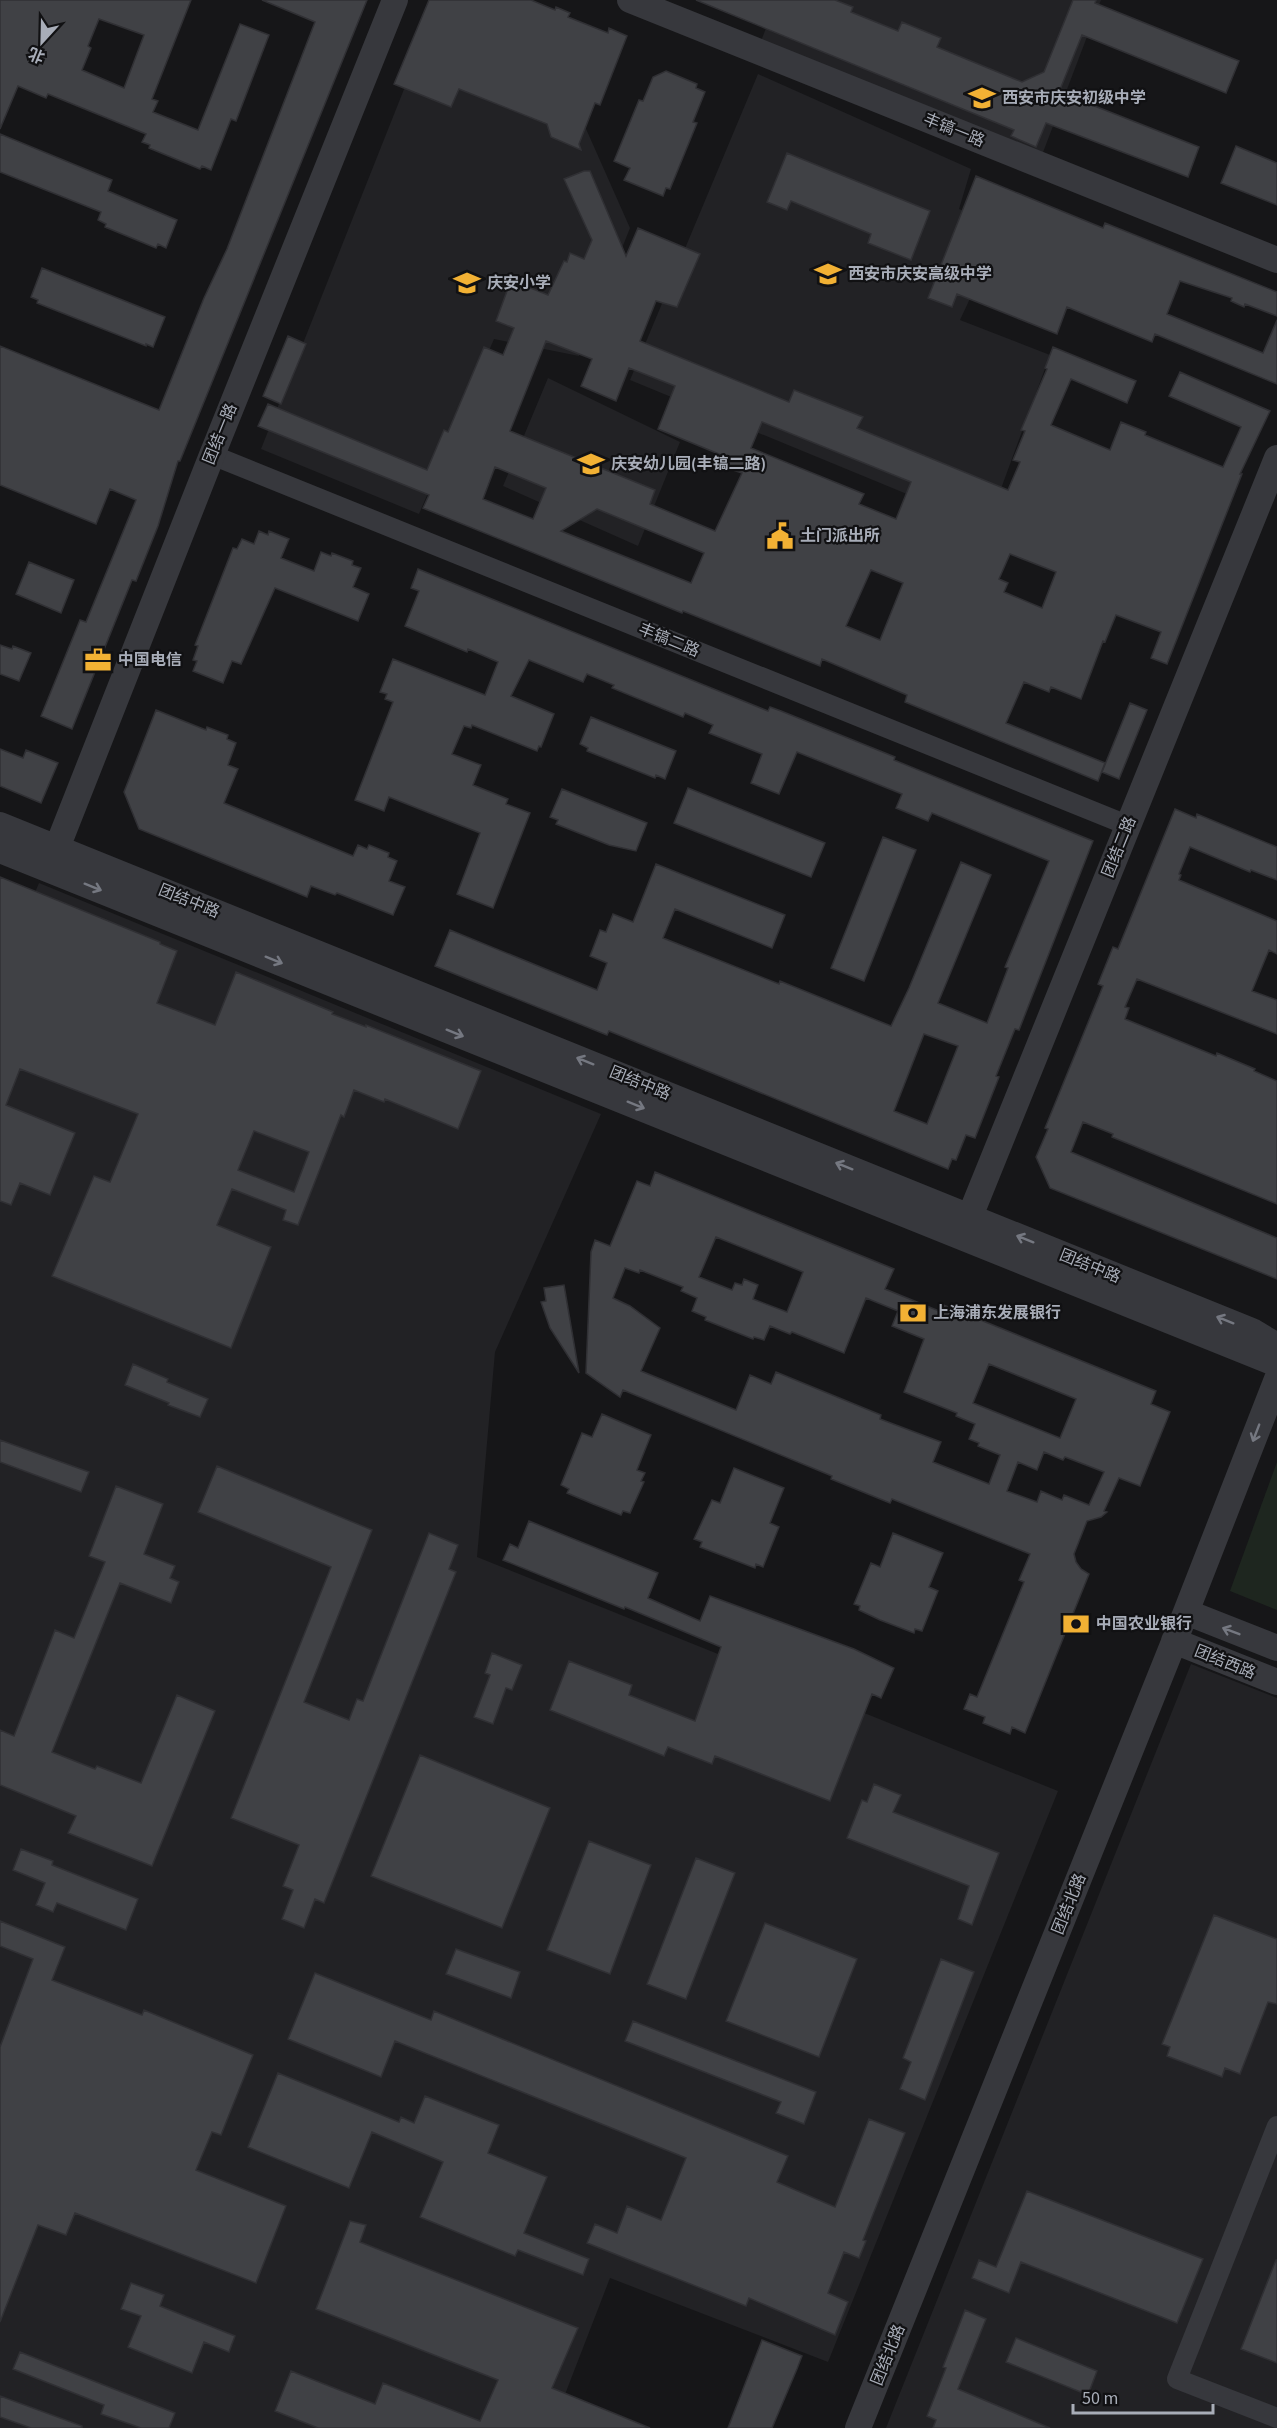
<svg xmlns="http://www.w3.org/2000/svg" width="1277" height="2428" font-family="'Source Sans 3','Noto Sans SC',sans-serif">
  <style>
    .built { fill: #222225 }
    .green { fill: #1e261f }
    .building { fill: #404145; stroke: #303034; stroke-width: 1.5; fill-rule: evenodd }
    .lines { fill: none; stroke-linecap: round; stroke-linejoin: round }
    .minor { stroke: #37383d; stroke-width: 20 }
    .tertiary { stroke: #37383d; stroke-width: 26 }
    .oneway { stroke: #757881 }
    .labels { text-anchor: middle; dominant-baseline: central; stroke-width: 4.5; stroke-linejoin: round; paint-order: stroke }
    .poi-label { font-size: 16px; font-weight: bold; fill: #a8adb8; stroke: #111113; text-anchor: start }
    .street-label { font-size: 16px; fill: #a8adb8; stroke: #111113 }
  </style>
  <rect width="100%" height="100%" fill="#161618"/>
  <path class="built" d="M777,0h324l-59,155 -281,-114z
    M420,49l159,64 51,115 -51,128 -85,-17 -75,175 -158,-65z
    M758,74l213,95 -12,40 44,19 -43,92 90,35 -63,172 -357,-147z
    M548,378l132,64 -42,104 -135,-60z
    M39,883l562,231 -106,238 -18,205 581,234 -230,571 -218,-84 -58,150h-552v-1453z
    M1191,1664l86,34v730h-391z"/>
  <path class="green" d="M1277,1462v148l-47,-19z"/>
  <path class="building" d="M0,0h191l-39,99 6,2 -5,11 45,18 42,-106 29,11 -33,86 -5,-2 -20,51 -9,-4 -2,3 -51,-21 1,-3 -8,-3 4,-8 -98,-40 -2,4 -28,-12 -18,43zM99,19l45,16 -20,53 -42,-18 9,-22 -3,-2z
    M262,0h105l-187,461h-2l-20,65 -22,55 -4,-1 -60,149 -31,-13 39,-96 6,2 50,-122 -26,-11 -14,35 -96,-39v-139l159,64 45,-112 23,-49 88,-227z
    M429,0h102l24,10 1,-3 14,6 -2,4 40,16 1,-5 18,8 -27,69 -5,-2 -16,41 2,6 -30,-13 -4,-13 -88,-35 -8,18 -57,-23z
    M696,0h139l18,7 -2,5 47,19 4,-9 39,16 -4,9 85,35 22,-10 29,-72h23l-1,3 144,58 -13,32 -144,-58 -23,57 140,55 -11,30 -142,-54 -10,24 -25,-11 3,-6z
    M666,71l31,13 -1,4 9,4 -12,30 4,1 -20,49 -7,17 -4,-1 -3,8 -39,-16 6,-12 -16,-7 25,-61 4,1 10,-24z
    M0,134l112,46 -4,11 69,29 -11,28 -8,-4 -2,4 -51,-21 1,-3 -8,-4 3,-8 -101,-40z
    M1236,146l41,17v42l-56,-22z
    M787,153l143,58 -19,49 -43,-17 3,-9 -80,-33 -4,9 -20,-8z
    M584,171h6l36,85 12,-28 62,26 -23,53 -21,-6 -16,40 149,61 5,-12 69,27 -6,11 151,62 12,-28 -7,-2 12,-29 -4,-1 26,-61 -2,-1 8,-21 83,34 -9,22 -56,-24 -20,46 59,25 11,-28 25,10 -1,3 78,32 18,-40 -72,-31 11,-24 90,39 -30,63h2l-75,190 -16,-6 10,-26 -45,-17 -11,27 -2,-1 -22,58 -30,-12 -2,5 -25,-10 -18,41 99,40 -7,18 -193,-79 2,-7 -85,-36 -2,7 -137,-55 -1,2 -259,-105 6,-13 -171,-69 10,-22 159,66 17,-40 4,2 36,-85 19,8 11,-27 -18,-7 15,-41 37,15 16,-34 3,1 3,-9 14,6 8,-19 -28,-61zM546,341l46,18 -11,27 35,15 13,-33 46,18 -17,43 73,30 -4,9 15,5 -27,58 -65,-27 5,-14 -145,-59zM762,422l149,60 -15,37 -37,-15 5,-10 -113,-46zM495,467l51,21 -13,31 -50,-20zM597,509l107,44 -13,30 -130,-52zM1010,554l46,18 -14,36 -38,-16 4,-9 -9,-4zM871,570l32,13 -23,57 -34,-14z
    M976,176l127,52 2,-5 172,69v24l-32,-12 -1,3 -13,-6 1,-3 -52,-17 -13,33 96,39 14,-33v64l-122,-50 -3,8 -85,-35 -10,27 -100,-40 -5,13 -24,-9z
    M42,268l123,49 -12,30 -7,-3v2l-109,-43 1,-3 -7,-3z
    M288,336l18,8 -25,60 -18,-8z
    M259,531l9,4 1,-4 20,8 -8,19 33,13 7,-19 10,4 1,-3 21,8 -1,4 9,3 -8,19 16,7 -11,27 -83,-33 -34,76 -9,-3 -9,22 -30,-12 4,-10 -4,-1 5,-14 -3,-1 38,-97 4,1 5,-10 12,5z
    M29,562l45,18 -13,33 -45,-19z
    M418,569l350,142 2,-4 11,4 114,46 -1,3 199,81 -74,189 -4,-1 -19,47 3,1 -24,61 -9,-3 -10,25 -4,-1 -4,10 -339,-138 -2,4 -172,-69 15,-36 147,60 10,-27 -17,-7 10,-26 6,2 7,-18 20,8 23,-58 129,51 -13,33 -97,-39 -12,29 116,46 1,-3 111,45 18,-38 52,-126 30,13 -53,128 49,20 21,-55 -3,-1 44,-106 -117,-48 -4,8 -32,-13 6,-14 -105,-42 -18,42 -28,-11 11,-29 -53,-21 4,-8 -28,-12 -2,4 -71,-29 2,-3 -27,-11 -4,8 -54,-22 -18,36 43,18 -13,33 -2,-1 -2,5 -65,-26 -1,3 -7,-2 -12,28 29,11 -8,20 35,14 -2,5 24,9 -37,95 -36,-14 23,-61 -91,-36 -5,14 -29,-11 38,-98 -8,-3 2,-5 -7,-2 13,-33 92,36 13,-33 -30,-13 -1,3 -62,-26 14,-35 -8,-3zM924,1034l34,12 -31,78 -33,-13z
    M0,645l12,4 1,-3 18,7 -12,28 -19,-7z
    M1130,703l17,7 -28,69 -17,-7z
    M156,710l50,20 1,-3 21,8 -1,4 9,4 -8,22 10,4 -14,34 129,53 5,-11 9,4 2,-4 20,8 -1,4 9,4 -8,20 16,6 -12,28 -56,-22 -2,2 -24,-9 -4,11 -168,-68 -15,-37z
    M591,717l85,34 -11,28 -9,-4 -1,3 -68,-27 1,-3 -8,-4z
    M0,749l23,9 3,-8 32,13 -17,40 -41,-17z
    M688,788l137,55 -14,34 -137,-54z
    M562,789l85,34 -11,28 -27,-6 -53,-21 2,-4 -8,-3z
    M1175,809l21,9 1,-4 80,33v33l-26,-10 -1,2 -60,-25 -11,27 2,1 -2,5 98,41v33l-8,-4 -17,41 25,9v34l-140,-55 -12,28 4,1 -4,11 91,37 1,-3 38,16 -1,2 23,10v123l-165,-67 1,-3 -30,-12 -12,30 206,86v41l-227,-91 -14,-31 12,-28 -3,-1 58,-142 -5,-2 15,-37 5,2z
    M883,837l33,13 -52,131 -33,-13z
    M0,877l160,65v2l17,7 -20,52 58,22 21,-53 97,40 -1,2 34,13v-2l115,46 -23,58 -73,-30 -1,3 -30,-12 -10,27 -3,-2 -43,110 -15,-5 3,-10 -54,-21 -15,36 54,22 -40,101 -179,-72 42,-100 16,6 28,-68 -118,-45 -14,36 69,28 -25,62 -30,-12 -9,22 -11,-4zM254,1131l55,21 -15,40 -56,-22z
    M655,1172l239,97 -9,20 54,22 2,-7 215,87 -5,13 19,8 -30,74 -21,-8 -15,33 3,1 -6,5 -14,4 -13,33 2,8 5,7 8,5 -64,159 -13,-6 -2,7 -27,-11 2,-6 -21,-8 6,-15 7,3 47,-115 -5,-2 11,-26 -138,-55 -2,4 -59,-24 1,-3 -209,-86 -3,7 -34,-24 5,-121 4,-12 15,6 27,-65 13,5zM716,1237l87,35 -16,40 -34,-13 5,-14 -14,-6 -2,6 -7,-2 -3,7 -33,-13zM625,1268l14,5 1,-3 43,17 -2,4 16,7 -5,13 14,6 -1,3 48,19 1,-2 10,3 6,-14 20,8 2,-2 52,21 22,-55 32,13 -6,15 32,13 -20,53 53,21 -1,3 19,8 -6,15 10,4 -1,3 22,9 -11,29 -56,-22 8,-20 -61,-23 1,-4 -105,-43 -5,12 -21,-9 -14,35 -95,-39 19,-43 -30,-22 -17,-8zM989,1364l87,35 -16,39 -87,-35zM1044,1452l19,8 2,-3 39,15 -15,33 -25,-10 -2,5 -21,-9 -4,11 -30,-11 11,-29 19,8z
    M564,1285l15,88 -29,-45 -9,-26 5,-1 -2,-13z
    M133,1364l35,15 -1,3 41,17 -8,18 -32,-12 1,-2 -44,-18z
    M602,1414l49,21 -14,35 8,3 -4,8 3,1 -14,31 -7,-2 -2,4 -28,-11 -26,-11 2,-4 -8,-4 21,-52 10,4z
    M0,1440l89,32 -8,20 -81,-30z
    M217,1466l155,64 -68,172 45,18 8,-21 6,2 66,-168 29,12 -9,24 7,3 -132,331 -9,-4 -11,29 -22,-9 11,-29 -10,-4 16,-41 -68,-27 100,-251 -133,-55z
    M734,1468l50,20 -14,35 9,4 -16,40 -7,-3 -1,4 -55,-21 2,-5 -8,-3 18,-39 8,3z
    M116,1486l47,18 -19,50 31,12 -5,12 9,4 -8,21 -51,-20 -68,169 43,17 2,-3 44,17 36,-88 38,16 -63,155 -84,-33 8,-17 -76,-31v-55l14,6 41,-106 19,8 31,-76 -16,-6z
    M529,1521l129,52 -10,25 52,23 10,-25 144,53 40,19 -13,30 -9,-4 -42,107 -115,-45 -3,8 -44,-17 -4,9 -114,-46 19,-49 63,24 -3,10 66,26 26,-74 -96,-40 -1,2 -121,-49 7,-16 8,4z
    M893,1533l50,20 -14,34 9,4 -16,40 -7,-2 -1,4 -34,-13 -21,-10 1,-4 -6,-2 17,-41 9,4z
    M492,1653l30,12 -10,25 -6,-2 -13,36 -19,-7 16,-42 -5,-2z
    M420,1755l130,53 -48,120 -131,-52z
    M874,1784l27,11 -8,17 106,41 -27,72 -14,-6 11,-33 -122,-48 15,-38 5,2z
    M589,1841l62,24 -41,109 -63,-24z
    M21,1849l32,12 -1,4 86,34 -12,31 -69,-27 -4,9 -17,-7 9,-22 -32,-13z
    M696,1858l39,15 -49,126 -39,-15z
    M1214,1915l63,24v65l-9,-2 -28,72 -15,-6 -3,9 -55,-21 3,-9 -8,-3z
    M0,1921l65,26 -13,33 90,35 2,-5 109,45 -32,80 -9,-3 -16,38 90,36 -30,77 -181,-70 -9,22 -28,-10 -38,97v-275l33,-88 -33,-13z
    M765,1923l92,36 -38,98 -93,-36z
    M456,1949l64,23 -9,26 -65,-24z
    M941,1959l33,13 -49,128 -25,-11 11,-27 -8,-4z
    M315,1973l116,47 3,-9 354,145 -11,26 58,25 34,-88 36,14 -42,107 3,1 -7,17 -15,-6 -16,41 20,9 -13,33 -86,-37 -3,8 -159,-63 8,-19 22,9 10,-27 34,14 25,-62 -291,-117 -14,36 -93,-38z
    M633,2021l183,71 -12,32 -28,-11 5,-11 -156,-61z
    M278,2073l121,49 2,-5 13,6 11,-27 74,29 -11,28 59,24 -23,56 65,26 -6,16 -65,-25 -3,6 -95,-39 23,-55 -71,-30 -23,56 -101,-41z
    M1027,2191l176,68 -26,64 -156,-61 -12,31 -37,-15 7,-18 17,7z
    M350,2221l16,4 -6,17 218,86 -26,60 98,40h-332l-43,-17 16,-40 84,33 8,-21 97,38 18,-41 -182,-71z
    M1276,2260h1v103l-36,-14z
    M131,2283l33,12 -4,11 75,30 -6,16 -25,-10 -12,31 -64,-26 13,-31 -20,-7z
    M965,2310l21,9 -28,70 92,39h-117l3,-8 -9,-4 19,-48 -3,-1z
    M1016,2338l81,33 -9,24 -82,-33z
    M762,2340l40,16 -5,13 -25,59h-44z
    M20,2352l155,61 -6,15h-28l-40,-14 3,-9 -91,-36z
    M0,2396l82,30v2h-51l-31,-11z"/>
  <g class="lines">
    <path class="minor" d="M212,455l915,370
      M1277,2126l-100,253 100,39"/>
    <path class="tertiary" d="M630,0l647,260
      M0,825l1252,506 25,15
      M0,850l1277,514
      M51,863l161,-408 183,-455
      M964,1231l313,-773
      M1186,1612l91,36
      M1174,1641l103,41
      M858,2428l328,-816 91,-233"/>
  </g>
  <defs><path id="oneway-shaft" d="M-6 0H5M1.5-3L5.5 0L1.5 3" fill="none" stroke-width="1.6" stroke-linecap="round" stroke-linejoin="round" transform="scale(1.5)"/></defs>
  <g class="oneway">
    <use href="#oneway-shaft" transform="translate(93 887) rotate(22)"/>
    <use href="#oneway-shaft" transform="translate(274 960) rotate(22)"/>
    <use href="#oneway-shaft" transform="translate(455 1033) rotate(22)"/>
    <use href="#oneway-shaft" transform="translate(585 1061) rotate(-158)"/>
    <use href="#oneway-shaft" transform="translate(636 1105) rotate(22)"/>
    <use href="#oneway-shaft" transform="translate(844 1166) rotate(-158)"/>
    <use href="#oneway-shaft" transform="translate(1025 1239) rotate(-158)"/>
    <use href="#oneway-shaft" transform="translate(1225 1320) rotate(-158)"/>
    <use href="#oneway-shaft" transform="translate(1256 1433) rotate(111)"/>
    <use href="#oneway-shaft" transform="translate(1231 1631) rotate(-159)"/>
  </g>
  <defs>
    <symbol id="school-bare" viewBox="-9 -9 18 18"><path d="M0-5L7-2L0 1L-7-2ZM-4 1L0 2.5L4 1V4Q0 6-4 4Z" fill="#f2b134" stroke="#111113" stroke-width="2.5" paint-order="stroke"/></symbol>
    <symbol id="civic-bare" viewBox="-9 -9 18 18"><path d="M-.6-6.5H3V-4.5H.6V-3L4-1V1h2V6H-6V1h2V-1L-.6-3ZM-1.2 2.5V6h2.4V2.5Z" fill="#f2b134" stroke="#111113" stroke-width="2.5" paint-order="stroke"/></symbol>
    <symbol id="office-bare" viewBox="-9 -9 18 18"><path d="M-6-3h4V-5.5h4V-3h4V5H-6ZM-1-4.5V-3h2v-1.5ZM-6 0V1H6V0Z" fill="#f2b134" stroke="#111113" stroke-width="2.5" paint-order="stroke"/></symbol>
    <symbol id="bank-bare" viewBox="-9 -9 18 18"><path d="M-6-4H6V4H-6ZM0-2.3a2.3 2.3 0 1 0 0 4.6a2.3 2.3 0 1 0 0-4.6Z" fill="#f2b134" stroke="#111113" stroke-width="2.5" paint-order="stroke"/></symbol>
  </defs>
  <g fill-rule="evenodd">
    <use href="#school-bare" x="963" y="79" width="38" height="38"/>
    <use href="#school-bare" x="809" y="255" width="38" height="38"/>
    <use href="#school-bare" x="448" y="264" width="38" height="38"/>
    <use href="#school-bare" x="572" y="445" width="38" height="38"/>
    <use href="#civic-bare" x="761" y="517" width="38" height="38"/>
    <use href="#office-bare" x="79" y="641" width="38" height="38"/>
    <use href="#bank-bare" x="894" y="1294" width="38" height="38"/>
    <use href="#bank-bare" x="1057" y="1605" width="38" height="38"/>
  </g>
  <g class="labels">
    <g class="poi-label">
      <text x="1002" y="98">西安市庆安初级中学</text>
      <text x="848" y="274">西安市庆安高级中学</text>
      <text x="487" y="283">庆安小学</text>
      <text x="611" y="464">庆安幼儿园(丰镐二路)</text>
      <text x="800" y="536">土门派出所</text>
      <text x="118" y="660">中国电信</text>
      <text x="933" y="1313">上海浦东发展银行</text>
      <text x="1096" y="1624">中国农业银行</text>
    </g>
    <g class="street-label">
      <text transform="translate(954 130) rotate(22)">丰镐一路</text>
      <text transform="translate(220 434) rotate(-68)">团结一路</text>
      <text transform="translate(669 640) rotate(22)">丰镐二路</text>
      <text transform="translate(1119 847) rotate(-68)">团结二路</text>
      <text transform="translate(189 901) rotate(22)">团结中路</text>
      <text transform="translate(640 1083) rotate(22)">团结中路</text>
      <text transform="translate(1090 1266) rotate(22)">团结中路</text>
      <text transform="translate(1225 1662) rotate(22)">团结西路</text>
      <text transform="translate(1069 1904) rotate(-68)">团结北路</text>
      <text transform="translate(888 2355) rotate(-68)">团结北路</text>
    </g>
  </g>
  <g transform="translate(42 42) rotate(202)" stroke="#111113" stroke-width="4.5" paint-order="stroke">
  <path d="M0-4.5L10 22L0 15L-10 22Z" fill="#a8adb8"/>
  <text y="-9" font-size="16" font-weight="bold" text-anchor="middle" fill="#a8adb8">北</text>
  </g>
  <path d="M1073 2404v9h140v-9" fill="none" stroke="#a8adb8" stroke-width="3"/>
  <text x="1082" y="2404" font-size="18" fill="#a8adb8" stroke="#111113" stroke-width="4.5" paint-order="stroke">50 m</text>
</svg>
